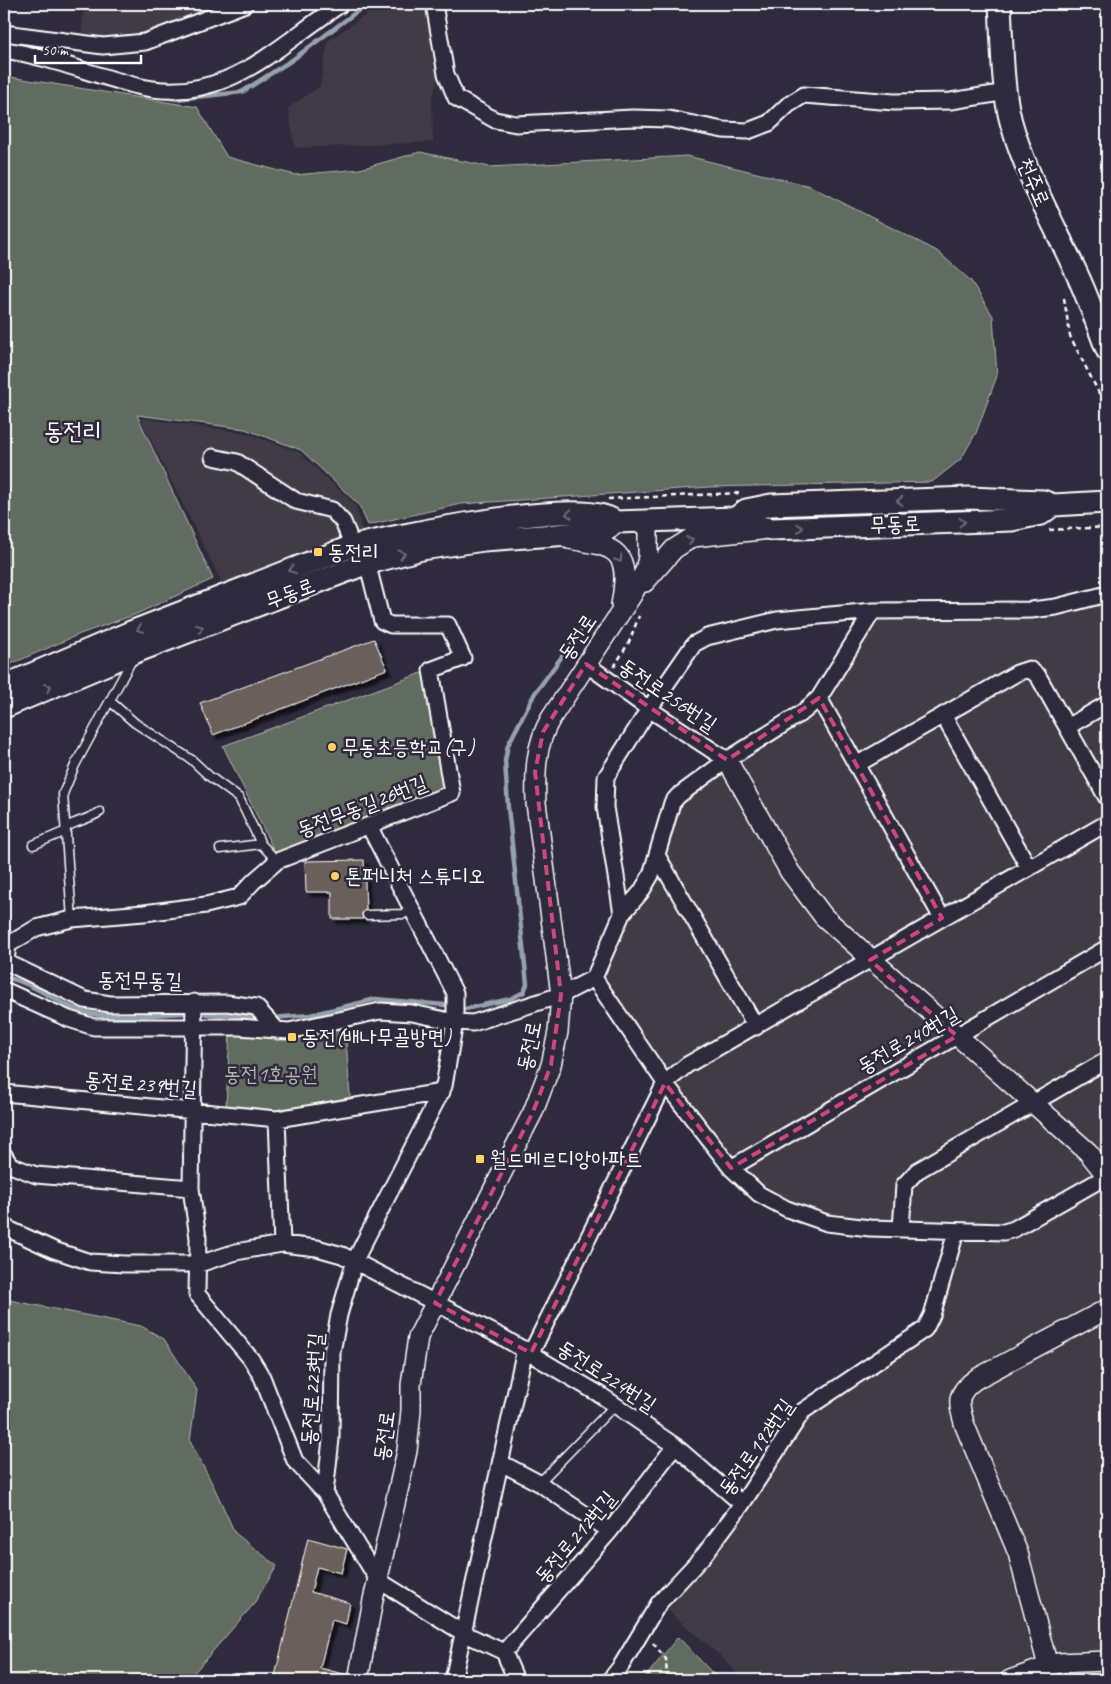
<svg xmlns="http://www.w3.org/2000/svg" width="1111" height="1684" font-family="Caveat,'Poor Story',sans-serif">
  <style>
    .built { fill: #413a46 }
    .green { fill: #616c60; stroke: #b0b6b0 }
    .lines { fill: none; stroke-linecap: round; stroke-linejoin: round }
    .stream { stroke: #97a2b0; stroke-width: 4.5 }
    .building { fill: #6b5e5a; stroke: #fff; filter: url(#shadow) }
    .service-casing { stroke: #fff; stroke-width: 11 }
    .minor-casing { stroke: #fff; stroke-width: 19 }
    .tertiary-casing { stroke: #fff; stroke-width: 22 }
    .secondary-casing { stroke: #fff; stroke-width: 25 }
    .path { stroke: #fff; stroke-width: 2.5; stroke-dasharray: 5 4; stroke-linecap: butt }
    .service { stroke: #2f2a3d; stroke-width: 8 }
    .minor { stroke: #2f2a3d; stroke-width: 15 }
    .tertiary { stroke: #2f2a3d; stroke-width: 19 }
    .secondary { stroke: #2f2a3d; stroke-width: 21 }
    .oneway { stroke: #6d6a77 }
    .marked { fill: none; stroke: #ce467c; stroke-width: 4; stroke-dasharray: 10 6; stroke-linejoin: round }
    .poi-dot { fill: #ffd166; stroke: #2f2a3d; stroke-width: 2 }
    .labels { text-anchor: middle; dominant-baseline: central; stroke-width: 5; stroke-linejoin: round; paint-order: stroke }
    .street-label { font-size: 21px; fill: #fff; stroke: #2f2a3d }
    .poi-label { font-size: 21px; fill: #fff; stroke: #2f2a3d; text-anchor: start }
    .park-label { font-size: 21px; fill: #b0b6b0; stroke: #2f2a3d }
    .quarter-label { font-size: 24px; fill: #fff; stroke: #2f2a3d }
  </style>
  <defs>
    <filter id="shadow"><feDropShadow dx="4.5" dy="4.5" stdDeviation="1" flood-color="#0009"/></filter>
  </defs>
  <rect width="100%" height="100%" fill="#2f2a3d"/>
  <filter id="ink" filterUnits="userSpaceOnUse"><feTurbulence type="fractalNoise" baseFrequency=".02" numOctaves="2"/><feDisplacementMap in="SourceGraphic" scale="10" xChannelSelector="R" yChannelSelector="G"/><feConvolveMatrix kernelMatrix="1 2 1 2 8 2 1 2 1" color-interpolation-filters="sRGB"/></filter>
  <g filter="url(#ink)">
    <path class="built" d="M84,4h142l-82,29 -63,9z
      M381,4h48l11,65 -8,31 1,42 -138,6 -7,-40 32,-22 8,-45z
      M140,418l105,15 54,19 57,54 6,26 -139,53z
      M1107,594v1086h-365l-18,-21 -65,-56 137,-182 129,-92 31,-97 -129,-9 -68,-29 -165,-216 47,-86 29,-81 133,-99 70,-101 158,-1z"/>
    <path class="green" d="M4,76l193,31 30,50 68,18 65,-6 60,-17 70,15 197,-11 123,30 127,65 34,30 22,35 4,60 -21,57 -15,26 -29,23 -222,5 -249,17 -93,21 -9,-20 -58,-55 -56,-21 -108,-14 76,164 -79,36 -54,19 -76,33z
      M427,671l21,121 -170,67 -55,-113z
      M345,1023l5,74 -67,14 -57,-6 4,-72 53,7z
      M4,1299l137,27 23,13 33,51 -7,51 24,46 21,46 42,33 -24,39 -61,70 -2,5h-186z
      M678,1637l41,43h-76z"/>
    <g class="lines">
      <path class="stream" d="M165,97l12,2 65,-7 50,-32 75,-56
        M4,977c28,5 51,25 77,34 26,9 75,3 104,2
        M465,1009l45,-10 14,-7 3,-8 -19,-177 -3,-46 3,-16 27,-52 45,-61
        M206,1014l53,3
        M272,1018l38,-3 66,-16 69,6"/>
    </g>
    <path class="building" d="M374,639l13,30 -174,66 -13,-32z
      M364,860l2,50 -4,3 1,6h-31v-27h-26l-1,-31z
      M308,1538l39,11 -6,24 -24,-6 -6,25 39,11 -4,21 -14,-4 -12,48 27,7v5h-73z"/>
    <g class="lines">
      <defs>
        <path id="service" d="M111,702l24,21 57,37 17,16 30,22 22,46 16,17
          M66,827c11,-6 23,-8 34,-15
          M33,845l33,-14
          M220,849l41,-5
          M367,915l37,-1 7,-6
          M72,919l-9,-125 12,-29 58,-107
          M539,1483l75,-77"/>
        <path id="minor" d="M434,4l12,70 10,24 39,22 21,4 117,-6 36,1 54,11 25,1 21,-8 19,-18 16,-10 90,7 57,-1 56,-9
          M4,33l99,13 42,-4 100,-38
          M4,50c43,6 86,24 129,35 89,24 141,-37 208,-81
          M213,457l24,5 59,39 36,9 11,12 5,12
          M586,664l63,45 78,51
          M819,698l123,220
          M943,715l86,153
          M1067,727l40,-23
          M856,765l161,-92 12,-4 9,7 69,122
          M658,857l98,170
          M622,914l-17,-107 1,-30 43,-68 45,-65 13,-7 70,-17 96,-9 158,-1 25,-3 51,-13
          M4,961l81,39 25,4 117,-1 29,4 22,24
          M6,961l2,-16 28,-17 36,-9 72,-6 62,-8 33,-8 15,-16 23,-20 175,-68 -21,-123 32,-12 -15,-33h-57l-9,-4 -12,-47
          M594,978l71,105 66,85 28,26 28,15 40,14 43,5 134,4 10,-3 93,-53
          M594,978l28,-64 19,-22 10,-17 21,-72 6,-7 49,-36 76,-48 16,-14 54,-87
          M4,990l65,29 25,8h145l50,4 91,-20 32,2 43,9 18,1 88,-28 33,-17
          M194,1002l-3,186 7,50 -1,56 54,65 11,18 33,84 30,32 53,87 85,53 41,19 12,28
          M4,1093l273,26 165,-27
          M277,1119l5,125
          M4,1155l6,10 26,10 155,13
          M731,1168l376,-220
          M4,1227l50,23 36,12 34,2h75l37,-12 46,-8 35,4 25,7 160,82 97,57 76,52 67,58
          M901,1229l3,-44 13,-14 190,-111
          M531,1353l134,-270 22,-18 420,-242
          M501,1463l38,20 71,48
          M325,1493l6,-54 1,-87 7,-37 16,-55 89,-174 11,-64v-29l-86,-167
          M504,1652l106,-121 65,-85
          M453,1680l72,-331
          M610,1680l11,-14 38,-63 45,-48 38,-51 61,-93 122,-82 7,-14 24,-83"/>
        <path id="tertiary" d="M569,539c49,8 62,11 52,66
          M645,582l29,-33 19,-12 68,-7
          M727,760l63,112 34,45 264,235 19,24
          M1048,1666l-30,-113 -53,-127c-7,-24 -10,-32 11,-47l131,-70
          M358,1680l15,-80 34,-149 4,-41v-25l7,-48 115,-225 18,-47 7,-33 3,-37 -25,-192c-1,-30 -1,-58 15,-85l81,-123 13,-24 3,-14v-36
          M1010,1680l48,-17 49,-2"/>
        <path id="secondary" d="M1000,4c2,35 2,85 11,118 15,53 42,100 65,150 12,25 21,52 31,78
          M736,518l9,7 27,4 240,-9 29,-6 12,-9
          M4,686l127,-54 219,-85c37,-10 244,-53 265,-25
          M4,707l134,-56 227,-87 57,-15 62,-9 114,-8 7,-1 10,-9 121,-4 10,-8 25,-5 198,-7 74,3 10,4 54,-3"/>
      </defs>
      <use href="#service" class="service-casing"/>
      <use href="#minor" class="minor-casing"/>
      <use href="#tertiary" class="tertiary-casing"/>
      <use href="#secondary" class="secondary-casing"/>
      <path class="path" d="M1064,298l6,38 37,73
        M608,499l132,-6
        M1049,530l58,-3
        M614,667l15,-25 10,-26
        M653,1643l13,16 1,21"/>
      <use href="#service" class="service"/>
      <use href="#minor" class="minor"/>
      <use href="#tertiary" class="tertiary"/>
      <use href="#secondary" class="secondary"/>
    </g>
    <defs><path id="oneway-chevron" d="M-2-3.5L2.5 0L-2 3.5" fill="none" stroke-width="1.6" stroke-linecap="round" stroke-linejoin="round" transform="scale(1.25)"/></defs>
    <g class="oneway">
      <use href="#oneway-chevron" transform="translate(900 501) rotate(178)"/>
      <use href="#oneway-chevron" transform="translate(569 514) rotate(177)"/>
      <use href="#oneway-chevron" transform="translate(962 522) rotate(-2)"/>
      <use href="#oneway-chevron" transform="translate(800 528) rotate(-2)"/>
      <use href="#oneway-chevron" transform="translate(690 540) rotate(-23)"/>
      <use href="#oneway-chevron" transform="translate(402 554) rotate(-15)"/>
      <use href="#oneway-chevron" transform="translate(619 559) rotate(58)"/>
      <use href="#oneway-chevron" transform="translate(292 570) rotate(159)"/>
      <use href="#oneway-chevron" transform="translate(200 628) rotate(-21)"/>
      <use href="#oneway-chevron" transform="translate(140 629) rotate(159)"/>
      <use href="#oneway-chevron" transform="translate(48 687) rotate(-23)"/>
    </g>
  </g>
  <path class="marked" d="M586,664l141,96 92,-62 123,220 -72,42 87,76 -226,132 -66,-85 -134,270 -96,-50 98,-191 18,-47 10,-70 -26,-223 8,-40z"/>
  <g class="poi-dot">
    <rect x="313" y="547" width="10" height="10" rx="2.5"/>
    <circle cx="332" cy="747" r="5"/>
    <circle cx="335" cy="876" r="5"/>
    <rect x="287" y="1032" width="10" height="10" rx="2.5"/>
    <rect x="475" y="1154" width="10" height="10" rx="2.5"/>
  </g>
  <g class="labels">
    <g class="street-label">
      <text transform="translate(1034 182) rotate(67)">천주로</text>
      <text transform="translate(895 524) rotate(-2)">무동로</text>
      <text transform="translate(290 593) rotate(-21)">무동로</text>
      <text transform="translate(577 637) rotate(-56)">동전로</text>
      <text transform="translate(668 695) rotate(34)">동전로256번길</text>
      <text transform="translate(362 806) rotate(-21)">동전무동길26번길</text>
      <text transform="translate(140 980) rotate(1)">동전무동길</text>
      <text transform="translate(908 1040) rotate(-30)">동전로240번길</text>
      <text transform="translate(529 1046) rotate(-78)">동전로</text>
      <text transform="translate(141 1084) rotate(5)">동전로239번길</text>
      <text transform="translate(607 1376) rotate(33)">동전로224번길</text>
      <text transform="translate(312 1389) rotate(-86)">동전로223번길</text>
      <text transform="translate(384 1436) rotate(-82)">동전로</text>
      <text transform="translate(756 1447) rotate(-55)">동전로192번길</text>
      <text transform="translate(575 1537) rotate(-50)">동전로212번길</text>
    </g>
    <g class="poi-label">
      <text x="328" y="552">동전리</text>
      <text x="342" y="747">무동초등학교(구)</text>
      <text x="345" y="876">톤퍼니처 스튜디오</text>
      <text x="302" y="1037">동전(배나무골방면)</text>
      <text x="490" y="1159">월드메르디앙아파트</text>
    </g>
    <g class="park-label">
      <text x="271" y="1074">동전1호공원</text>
    </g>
    <g class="quarter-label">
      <text x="73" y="431">동전리</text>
    </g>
  </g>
  <rect width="1111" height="1684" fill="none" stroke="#2f2a3d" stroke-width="20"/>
  <rect x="10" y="10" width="1091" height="1664" fill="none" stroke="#fff" stroke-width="2" filter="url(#ink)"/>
  <path d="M35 55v8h106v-8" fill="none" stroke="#ffffff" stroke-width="2.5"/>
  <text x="42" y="55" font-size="15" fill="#ffffff" stroke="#2f2a3d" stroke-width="4" paint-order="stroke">50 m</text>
</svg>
